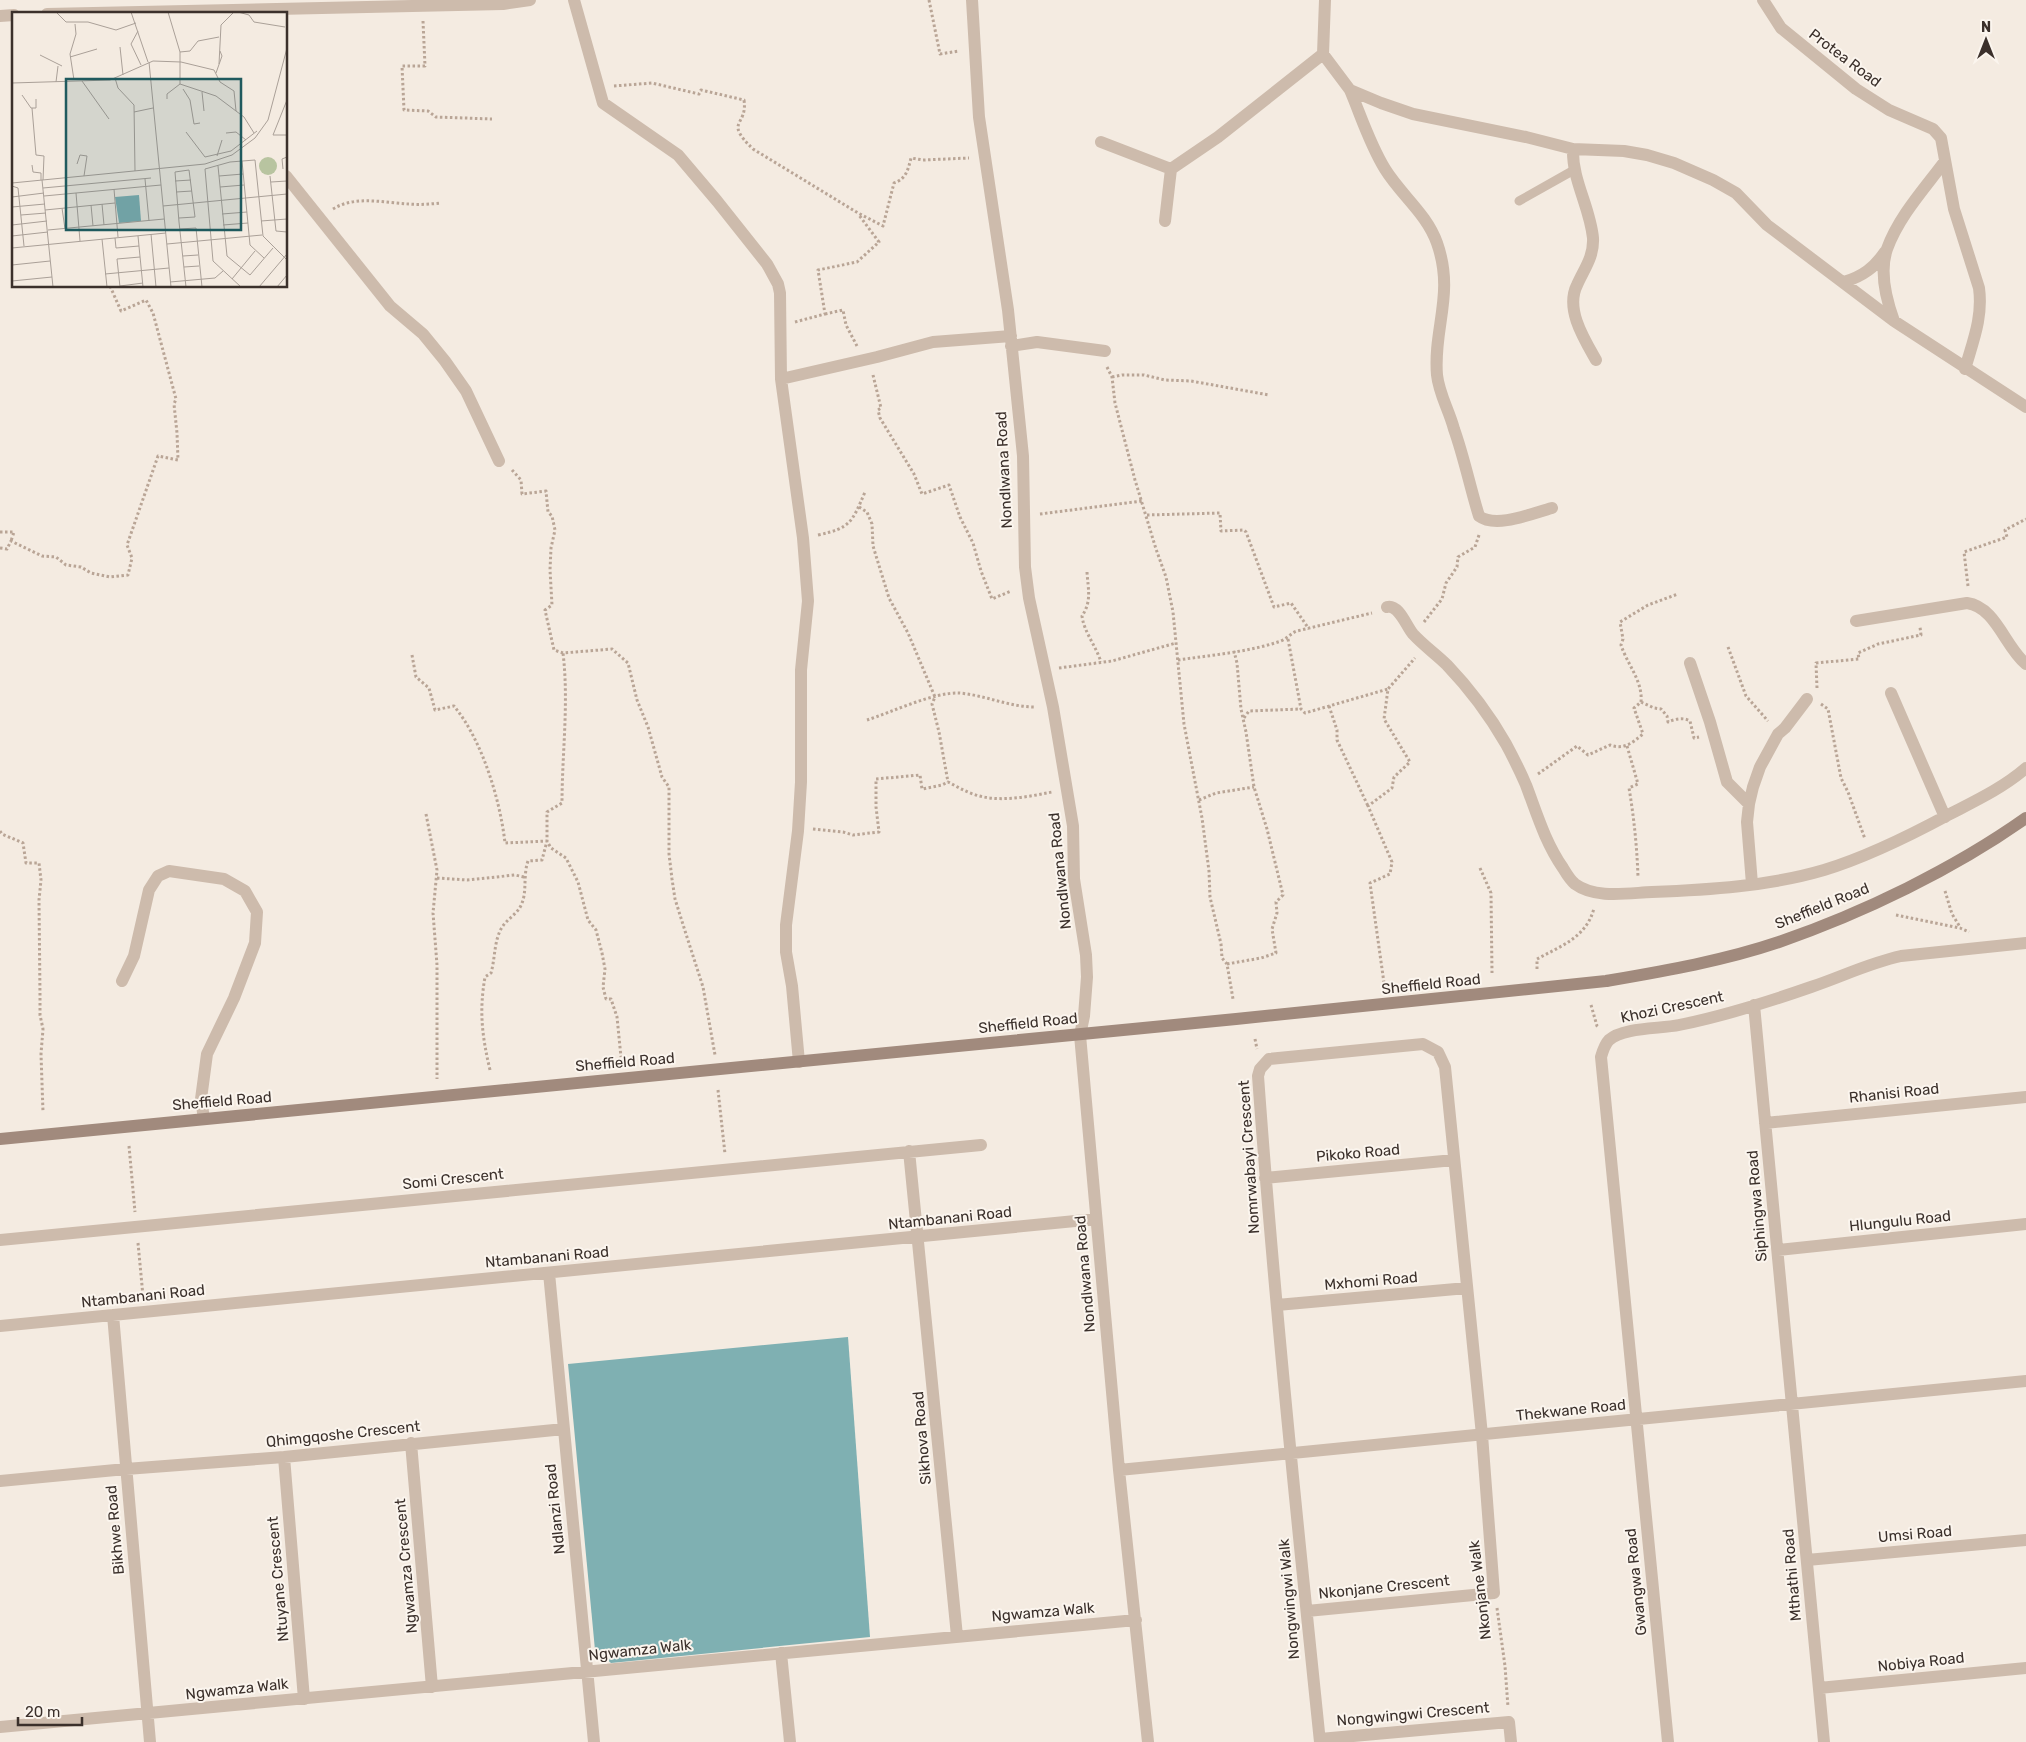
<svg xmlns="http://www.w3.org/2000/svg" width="2026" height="1742" font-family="Rubik,sans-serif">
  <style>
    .water { fill: #7fb0b2 }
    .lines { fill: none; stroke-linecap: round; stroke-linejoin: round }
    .path { stroke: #b9a596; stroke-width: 3; stroke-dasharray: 2.5 2.5; stroke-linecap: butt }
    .lane { stroke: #cdbbac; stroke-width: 9 }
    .street { stroke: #cdbbac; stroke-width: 12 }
    .secondary { stroke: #a18a7d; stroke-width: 12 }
    .labels { text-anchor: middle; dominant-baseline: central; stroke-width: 4; stroke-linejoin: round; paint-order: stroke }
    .street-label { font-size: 15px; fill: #3b302b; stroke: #fbf5ee }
    .inset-road { fill: none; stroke: #aaa098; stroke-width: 1 }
    .view { fill: #1f5a5e; fill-opacity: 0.15; stroke: #1f5a5e; stroke-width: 2.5 }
    .inset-edge { fill: none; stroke: #3b302b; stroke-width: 2.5 }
  </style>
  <rect width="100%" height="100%" fill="#f4ebe1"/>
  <path class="water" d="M848,1337l22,300 -259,26 -16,-13 -27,-286z"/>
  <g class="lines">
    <path class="path" d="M929,0l11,54 19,-3
      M423,21l2,45h-23l2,44 24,1 8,6 56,2
      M614,86l38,-3 47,11 2,-4 43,10c4,27 -21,20 9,49l105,64 25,13 11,-43c12,-4 14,-13 17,-25l12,2 46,-2
      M333,209c22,-14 52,-6 76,-5 11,1 22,0 32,-1
      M825,314l18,-4 3,15 11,21
      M795,322l30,-8 -7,-44 39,-8 22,-20 -20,-27
      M1107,367l5,10 3,26 20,77 21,69 10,28 7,35 11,112 18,94 7,53 1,26 11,47 1,14 5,6 6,35
      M873,375l8,33 -3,2 2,8 34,56 8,20 27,-9 11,32 13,26 8,28 11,28 19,-8
      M1112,377l10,-2h22l21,5 26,1 78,14
      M512,470l9,10 1,14 24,-3 2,21 4,4 3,14 -4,18 -1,22 2,35 -7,5 9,40 9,3 49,-4 16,14 9,37 11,27 14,50 7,10v67l3,25 3,20 11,35 17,53 12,68
      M859,507l8,5 5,12 1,22 16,52 19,35 27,64 -3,7 7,28 9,50
      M1040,514l102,-13
      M1147,515l73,-2 1,18 23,-1 2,2 28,75 17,-4 18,26
      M0,532h14l-3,9
      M818,535c33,-7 34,-13 47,-43
      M0,548l7,1 4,-8 31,15 14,1 10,8 15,2 10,6 19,4 18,-2 4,-17 -5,-13 31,-89 20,4 -1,-27 -3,-29 2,-5 -23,-86 -7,-13 -25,11 -11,-25
      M1087,572c1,17 5,29 -5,44 2,16 14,30 19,46
      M1968,586l-4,-34 43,-15 -2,-7 21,-11
      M1424,622l18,-23 4,-16 11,-16 1,-10 17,-10 4,-12
      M1288,639l13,70 4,4 83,-24
      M1728,647l18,49 22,25
      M412,655l4,22 13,11 6,22 19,-4c28,34 46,93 51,137l42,-2 4,7 15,10 12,24 10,38 8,10 6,23 3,16 -2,18 3,12h5l6,18 4,40
      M1178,660c34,-5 71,-8 103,-19 7,-3 10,-8 16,-10l75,-18
      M1059,668l53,-7 64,-18
      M1817,688l-1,-25 43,-4 -1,-6 20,-9 43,-9 -1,-8
      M1641,702c2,-21 -14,-38 -20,-57l2,-6 -3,-17 28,-17 30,-11
      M1821,704l7,5 13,69 7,14 17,47
      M1329,706l8,24v10l31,66
      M1244,718l5,-7 52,-2
      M867,720c25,-8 67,-28 92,-27 26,2 50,14 76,14
      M1627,746l11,38 -9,4c5,30 8,59 9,89
      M1538,774l39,-28 11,9 22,-10c14,5 22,-2 33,-11l-9,-26 7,-6 13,6 7,1 6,7 1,6c7,-3 15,-5 22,-1l4,17 5,-1
      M1199,800l17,-7 38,-6
      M426,814l11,56 -4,43 4,52v114
      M813,829l30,3 10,3 26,-3 -3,-25v-28l44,-4 2,14 20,-4 6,-3c8,4 16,9 25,12 24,9 54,3 79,-2
      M0,831l2,3 21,9 3,20h13l2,17 -2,20 1,96v19l3,14 -2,25 2,58
      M1480,868l11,25 1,80
      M437,878l30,2 48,-5 9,2
      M1945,891l7,23 8,13
      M1896,915l64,13 9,4
      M1227,964l34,-6 15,-5 -4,-24 5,-16 -1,-11 7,-7 -16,-66 -13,-42 -8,-55 -5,-23 -4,-46 -3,-12
      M1537,969v-10c24,-13 50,-22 57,-51
      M1384,983l-14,-100 20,-9 2,-12 -24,-56 24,-18 2,-11 16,-15 -26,-43 4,-30 27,-31
      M1591,1005l6,21 2,2
      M1255,1039l2,10
      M490,1070c-8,-34 -11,-59 -5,-93l6,-4c4,-14 3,-29 9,-42 5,-12 18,-16 22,-28 5,-12 1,-28 6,-42l14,-1 5,-19v-29l15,-9c0,-50 7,-100 1,-150
      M718,1090l7,64
      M129,1146l6,66
      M138,1243l5,53
      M1497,1608l8,58 3,41"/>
    <path class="lane" d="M1519,201l55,-31"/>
    <path class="street" d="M574,0l29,103 75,52 39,46 50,63 11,20 2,9 1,86 22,159 5,63 -7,69v112l-3,49 -12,94v27l6,34 7,76
      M972,0l7,117 29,193 15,146 2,111 4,31 24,109 20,119 1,53 12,76 1,22 -3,39 -4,19 39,435 29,272
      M1325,0l-2,54 27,36 31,13 32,11 113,23 47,12 51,2 23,4 27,8 39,17 23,13 31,32 127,96 132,86
      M1763,0l18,28 75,61 33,21 44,19 8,9 13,71 25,79c4,29 -6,53 -14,81
      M47,14l456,-10 27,-4
      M0,16l14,-1
      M1350,90c11,26 20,55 35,79 16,26 42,45 52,74 18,51 -4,85 0,132 2,19 12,35 17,54 10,28 16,58 25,87 17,13 54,-3 73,-8
      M1101,142l70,27
      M1573,149c-1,31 17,58 20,89 1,19 -9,31 -16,47 -12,24 7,54 19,75
      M1171,169l47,-32 105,-83
      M286,176l104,130 33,28 22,27 21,30 33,70
      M1165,221l6,-52
      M1844,282c19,-6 30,-14 41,-30
      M1894,321c-8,-22 -15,-49 -7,-72 12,-33 38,-61 58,-88
      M1011,346l26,-4 68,9
      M781,379l96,-22 56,-15 78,-6
      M1387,607c12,-3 19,19 26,27 11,12 23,20 34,31 22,23 43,51 59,79 7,13 14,27 20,41 11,29 19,57 37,83 3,5 7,12 12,16 20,15 53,9 77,8 56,-2 118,-6 172,-22 43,-13 85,-34 124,-55 27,-14 55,-27 78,-47
      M1856,621l111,-18c29,4 38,44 59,61
      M1690,663l20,59 17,60 22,22
      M1891,693l54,124
      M1752,884l-5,-62 2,-18 4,-17 7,-20 18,-33 7,-6 22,-29
      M122,981l12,-25 15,-66 9,-14 11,-5 55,8 21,12 12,21 -2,31 -21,55 -27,56 -6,45 3,20
      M1754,1005l70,737
      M1765,1123l261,-26
      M909,1151l48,485
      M1265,1178l189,-18
      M0,1240l981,-95
      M1778,1250l248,-26
      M549,1273l45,469
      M1277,1305l190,-17
      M113,1315l37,427
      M0,1326l1096,-107
      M411,1443l21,244
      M284,1457l20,242
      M1119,1470l907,-89
      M0,1481l126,-12 158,-12 280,-28
      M1807,1560l219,-20
      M1307,1611l187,-18 -12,-158 -37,-368 -7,-15 -15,-8 -154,15 -9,10 -2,7c16,222 39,444 62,666
      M781,1653l9,89
      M1819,1688l207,-20
      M0,1727l1136,-107
      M1320,1739l189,-17 2,20
      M1668,1742l-67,-685c2,-7 4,-13 8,-17 14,-13 52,-11 70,-15 45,-9 89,-23 132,-38 30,-10 58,-24 90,-31l125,-13"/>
    <path class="secondary" d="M0,1139l1236,-120 370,-38c58,-10 117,-20 173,-39 84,-29 175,-73 247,-124"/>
  </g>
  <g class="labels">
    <g class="street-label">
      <text transform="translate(1845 58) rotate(37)">Protea Road</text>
      <text transform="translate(1004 470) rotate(-93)">Nondlwana Road</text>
      <text transform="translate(1060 871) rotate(-96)">Nondlwana Road</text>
      <text transform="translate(1822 906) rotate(-22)">Sheffield Road</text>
      <text transform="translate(1431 984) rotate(-6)">Sheffield Road</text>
      <text transform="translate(1672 1007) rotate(-12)">Khozi Crescent</text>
      <text transform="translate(1028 1023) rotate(-6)">Sheffield Road</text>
      <text transform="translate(625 1062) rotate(-5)">Sheffield Road</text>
      <text transform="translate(1894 1093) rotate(-6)">Rhanisi Road</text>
      <text transform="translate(222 1101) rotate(-5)">Sheffield Road</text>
      <text transform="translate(1358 1153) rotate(-5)">Pikoko Road</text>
      <text transform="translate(1249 1157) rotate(-94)">Nomrwabayi Crescent</text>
      <text transform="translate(453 1179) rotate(-6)">Somi Crescent</text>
      <text transform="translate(1757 1206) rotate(-95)">Siphingwa Road</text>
      <text transform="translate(950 1218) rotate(-6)">Ntambanani Road</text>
      <text transform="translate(1900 1221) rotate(-6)">Hlungulu Road</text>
      <text transform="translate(547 1257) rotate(-5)">Ntambanani Road</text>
      <text transform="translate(1085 1274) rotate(-95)">Nondlwana Road</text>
      <text transform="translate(1371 1281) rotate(-5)">Mxhomi Road</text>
      <text transform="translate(143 1296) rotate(-6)">Ntambanani Road</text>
      <text transform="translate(1571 1410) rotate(-6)">Thekwane Road</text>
      <text transform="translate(343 1434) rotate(-6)">Qhimgqoshe Crescent</text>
      <text transform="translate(922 1438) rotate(-95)">Sikhova Road</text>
      <text transform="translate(555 1509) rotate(-96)">Ndlanzi Road</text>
      <text transform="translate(115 1530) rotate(-95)">Bikhwe Road</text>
      <text transform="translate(1915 1534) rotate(-5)">Umsi Road</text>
      <text transform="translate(406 1566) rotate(-95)">Ngwamza Crescent</text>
      <text transform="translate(1792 1575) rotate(-95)">Mthathi Road</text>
      <text transform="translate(278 1579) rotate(-95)">Ntuyane Crescent</text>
      <text transform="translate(1636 1582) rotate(-96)">Gwangwa Road</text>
      <text transform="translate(1384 1587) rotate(-6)">Nkonjane Crescent</text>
      <text transform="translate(1480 1590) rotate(-97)">Nkonjane Walk</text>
      <text transform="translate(1289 1599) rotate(-95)">Nongwingwi Walk</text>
      <text transform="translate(1043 1612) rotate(-5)">Ngwamza Walk</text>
      <text transform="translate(640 1650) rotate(-6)">Ngwamza Walk</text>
      <text transform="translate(1921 1662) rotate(-6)">Nobiya Road</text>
      <text transform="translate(237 1689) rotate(-6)">Ngwamza Walk</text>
      <text transform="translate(1413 1714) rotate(-5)">Nongwingwi Crescent</text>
    </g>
  </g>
  <g transform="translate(12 12)">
    <rect width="275" height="275" fill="#f4ebe1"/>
    <path d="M247 154a9 9 0 1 1 18 0a9 9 0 1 1-18 0Z" fill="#b8c4a0"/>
    <path d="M127,183l2,26 -22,2 -4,-26z" fill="#7fb0b2"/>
    <path class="inset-road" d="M44,0l10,10h22l28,8 20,-7M119,0l17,50M156,0l12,40v32l36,12 28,21 10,16M226,0l11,3 5,7 31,5M126,19l-7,13 10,21M108,35l3,28M168,40l10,-1 8,-10 21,-4M28,43l22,11M58,45l27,-8M137,50l22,225M207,52l2,-39 13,-13M204,61l6,-17 -2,-5M103,66l3,10 16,17 1,66M62,68l-4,-26 6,-20 -1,-10M70,69l27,38M44,70l2,-16M0,71l98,-3 43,-19 28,1 33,8 6,12 14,9 2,20M171,77l7,11 4,24 6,-1M190,80l2,19M10,83l9,13h5v-9M155,87v-5l13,-10M275,88l-14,35h14M20,96l4,47 8,1 -1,24M122,100l19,-4M174,120l19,25 26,-6 26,-20M214,121l10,-1 10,8M205,144l5,-16M230,149l8,84 14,13M65,152l3,-9 7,1 -3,20M20,153l1,7 8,1v7M206,154l9,90 23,19 23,-27M271,157l-1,-10 5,-2M207,164l24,-2M258,164l6,55 11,1M133,167l4,42M30,168l11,107M163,169l16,-1M259,170l16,-1M0,171l193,-19 27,-9 23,-17 13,-18 19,-72M0,174l6,2 6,58M208,175l24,-2M31,176l108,-10M102,177l4,48M164,180l16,-1M64,181l4,48M32,184l117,-11M0,185l32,-4M90,192l2,21M79,193l2,21M151,194l124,-12M0,195l33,-3M50,196l3,21M33,198l70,-7M210,202l25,-2M9,203l25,-2M167,206l16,-1 -6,-47 -14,2 4,50 7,65M249,209l26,-2M0,213l35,-4M211,213l25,-2M168,217l16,-1 6,59M36,218l116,-11M139,222l5,53M0,224l36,-4M126,224l5,51M103,226l1,10 23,-2M90,227l5,48M155,232l95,-9M0,236l154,-15M171,244l15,-1M0,253l38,-4M172,255l15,-1M93,262l64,-6M220,267l23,-28M0,269l40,-4M158,270l45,-4 8,-7M108,274l23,-3M108,275l-3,-28 23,-2M229,275l-28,-26 -8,-92 25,-7 25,-2 8,76 24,24M247,275l28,-33M265,275l10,-12"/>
    <path class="view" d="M54,67h175v151h-175z"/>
    <rect width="275" height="275" class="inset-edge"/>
  </g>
  <g transform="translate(1986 40)" stroke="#fbf5ee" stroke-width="4" paint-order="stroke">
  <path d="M0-4L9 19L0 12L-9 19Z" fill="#3b302b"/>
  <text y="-8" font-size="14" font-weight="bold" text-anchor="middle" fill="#3b302b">N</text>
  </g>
  <path d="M18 1717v8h64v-8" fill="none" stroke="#3b302b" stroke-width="2.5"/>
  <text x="25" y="1717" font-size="15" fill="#3b302b" stroke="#fbf5ee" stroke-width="4" paint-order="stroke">20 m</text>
</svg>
